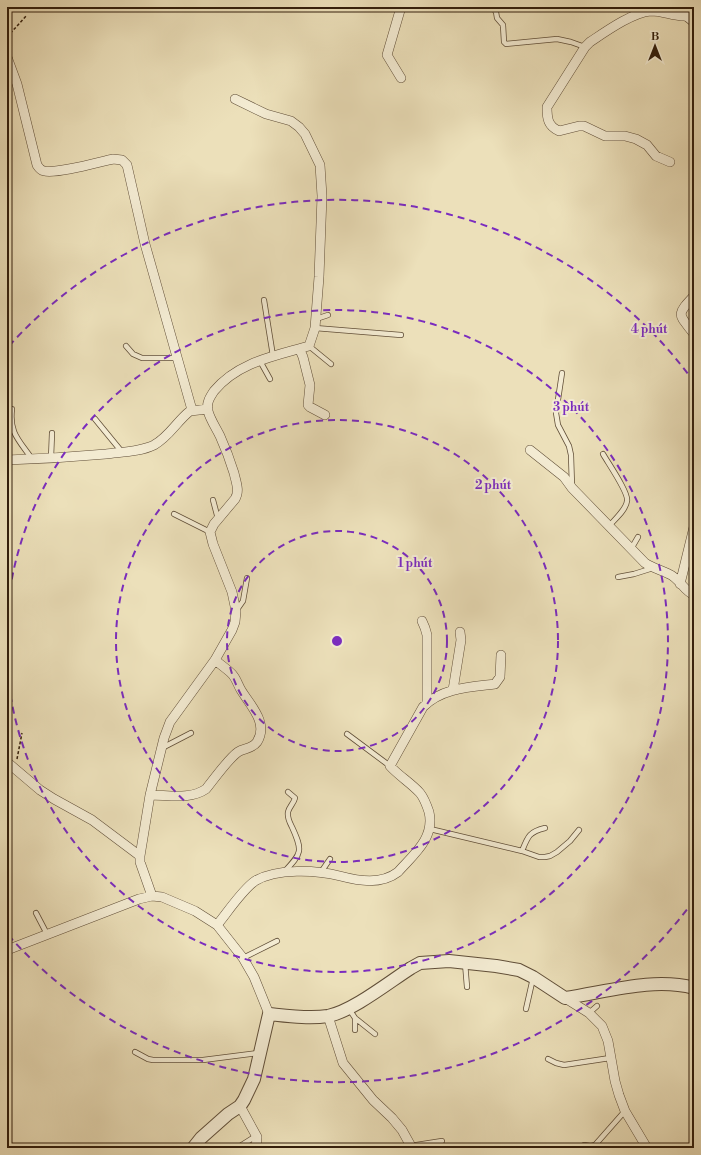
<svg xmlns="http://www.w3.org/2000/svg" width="701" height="1155" font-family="'Libre Bodoni',serif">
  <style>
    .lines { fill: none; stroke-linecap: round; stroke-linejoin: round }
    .service-casing { stroke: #604e38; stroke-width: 6 }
    .minor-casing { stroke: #604e38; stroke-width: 10 }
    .tertiary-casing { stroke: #604e38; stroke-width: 14 }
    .path { stroke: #321e0c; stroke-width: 1.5; stroke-dasharray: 3 2; stroke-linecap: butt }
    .service { stroke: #f3ebd2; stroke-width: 4.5 }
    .minor { stroke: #f3ebd2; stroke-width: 9 }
    .tertiary { stroke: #f3ebd2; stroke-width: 12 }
    .ring { fill: none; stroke: #7b2cbf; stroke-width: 2; stroke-dasharray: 7 5 }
    .centre { fill: #7b2cbf; stroke: #f3ebd2; stroke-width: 2 }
    .ring-label { font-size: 12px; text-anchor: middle; font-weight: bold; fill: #7b2cbf; stroke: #f3ebd2; stroke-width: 4; stroke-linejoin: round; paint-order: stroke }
  </style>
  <rect width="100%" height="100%" fill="#ece0ba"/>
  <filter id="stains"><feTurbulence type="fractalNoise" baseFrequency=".005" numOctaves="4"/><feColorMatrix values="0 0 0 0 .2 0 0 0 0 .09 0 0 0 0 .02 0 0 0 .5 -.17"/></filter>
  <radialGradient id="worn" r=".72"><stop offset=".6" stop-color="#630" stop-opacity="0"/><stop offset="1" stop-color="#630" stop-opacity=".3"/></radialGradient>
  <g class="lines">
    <defs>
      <path id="service" d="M492,7l4,5 1,6 6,7 1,17 2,2 51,-5 14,3 14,5
        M684,17l10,8
        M264,300l9,56
        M316,319l12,-4
        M315,328l86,7
        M126,346l7,8 9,4h36
        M309,346l22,18
        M260,361l10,18
        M562,373l-6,40 2,12 11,21 2,9 1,31
        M12,409c-3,24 7,31 20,50
        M95,419l27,33
        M603,454c5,9 26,39 24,47 -1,9 -12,18 -18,25
        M51,458l1,-25
        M213,500l5,19
        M174,514l36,18
        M631,549l7,-12
        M618,577l16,-3 19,-6
        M236,611l7,-10 4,-23
        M347,734l43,32
        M162,748l29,-15
        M430,829l92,22 17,6h6l5,-1 7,-4 13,-11 9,-11
        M522,851c6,-15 7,-19 23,-23
        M284,872c18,-19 19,-21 8,-45 -2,-4 -5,-9 -4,-15 1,-5 6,-9 7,-14l-7,-6
        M321,872l9,-13
        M36,913l11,21
        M243,958l34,-17
        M465,963l2,24
        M349,1009l6,9 20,16
        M526,1009l7,-31
        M589,1013l8,-7
        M355,1018v12
        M135,1052l13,7 5,1h50l55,-7
        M548,1059l8,4 8,2 46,-7
        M584,1145l7,1 4,-1 30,-34
        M410,1146l32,-5
        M237,1148l19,-12"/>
      <path id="minor" d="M401,7l-14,48 14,23
        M7,57l10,27 20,81c2,3 3,5 7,6 13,3 55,-9 69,-12l9,1 5,5 18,79 47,166
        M670,162l-14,-6 -9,-11 -11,-6 -11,-3h-20l-21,-10h-5l-20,5c-11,-5 -12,-12 -12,-24l38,-60 5,-5c15,-10 43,-30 61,-31 15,0 28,8 43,4
        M694,296c-19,20 -15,18 0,38
        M300,350l3,7 7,28 -2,20 2,2 15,8
        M530,450l34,27 8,11 73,75c8,5 16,7 24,11 11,5 14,16 25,21
        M7,460c33,-1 66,-3 99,-6 15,-2 34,-2 48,-9 15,-8 23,-24 36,-34l18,-2
        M680,584l14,-57
        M422,621l3,7 2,7v68
        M453,690l8,-50 -1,-8
        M7,762l33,28 14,9 38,21 48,36
        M150,795c18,0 40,5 56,-6 8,-10 23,-31 32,-37 6,-4 14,-3 19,-10 12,-19 -7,-37 -16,-52 -3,-5 -5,-12 -9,-16 -5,-5 -11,-9 -17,-14
        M152,896l-12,-34v-6l10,-61 14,-57 6,-16 45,-62 17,-30 3,-8 1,-11 -4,-19 -19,-48 -3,-12 4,-8 21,-25c5,-8 1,-17 -1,-26 -4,-13 -9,-26 -14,-37 -4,-8 -10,-17 -12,-25 -2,-8 2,-14 6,-20 24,-29 61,-35 95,-45l6,-18 4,-51 3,-81 -2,-31 -15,-31 -6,-7 -8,-6 -25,-7 -31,-15
        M217,925c10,-12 25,-35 38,-44 22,-13 61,-11 85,-5 19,5 41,9 58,-4 16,-18 37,-34 31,-60 -2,-6 -5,-14 -9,-19 -9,-10 -21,-17 -30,-27l33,-59c18,-19 47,-20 72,-23l5,-7 1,-22
        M7,950l132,-51 13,-3 10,1 33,14 22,14 26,33 11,19 15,37
        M565,998l24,15 13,13 6,15 7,40 4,14 6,16 22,37
        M328,1016l15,47 30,37 19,18 10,12 10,18
        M240,1106l17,31 -1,11"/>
      <path id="tertiary" d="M193,1148l8,-10 27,-24 12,-8 4,-6 10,-21 15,-65c19,2 40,5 59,2 25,-5 61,-34 83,-48l9,-5 29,-2 47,5 23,4 14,7 32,21c42,-6 88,-21 129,-10"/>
    </defs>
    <use href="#service" class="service-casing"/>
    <use href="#minor" class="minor-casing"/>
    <use href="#tertiary" class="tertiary-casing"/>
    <path class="path" d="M7,37l20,-22
      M17,759l5,-26"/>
    <use href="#service" class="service"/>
    <use href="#minor" class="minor"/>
    <use href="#tertiary" class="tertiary"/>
  </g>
  <g class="ring">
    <circle cx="337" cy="641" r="110"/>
    <circle cx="337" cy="641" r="221"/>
    <path d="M7 615A331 331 0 1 1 7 667"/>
    <path d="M694 900A441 441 0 0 1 9 936M9 346A441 441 0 0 1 694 382"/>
  </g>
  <circle cx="337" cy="641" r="6" class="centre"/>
  <g class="ring-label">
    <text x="649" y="333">4 phút</text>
    <text x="571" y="411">3 phút</text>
    <text x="493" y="489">2 phút</text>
    <text x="415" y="567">1 phút</text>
  </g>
  <rect width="701" height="1155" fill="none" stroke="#ece0ba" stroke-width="24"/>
  <rect x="8" y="8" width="685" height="1139" fill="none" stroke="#321e0c" stroke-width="2"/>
  <rect x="12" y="12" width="677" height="1131" fill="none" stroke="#321e0c"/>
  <g transform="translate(655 46)" stroke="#f3ebd2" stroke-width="3" paint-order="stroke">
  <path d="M0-3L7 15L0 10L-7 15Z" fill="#321e0c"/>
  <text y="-6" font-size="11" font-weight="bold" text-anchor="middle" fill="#321e0c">B</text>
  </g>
  <rect width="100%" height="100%" filter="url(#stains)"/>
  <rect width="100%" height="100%" fill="url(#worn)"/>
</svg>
